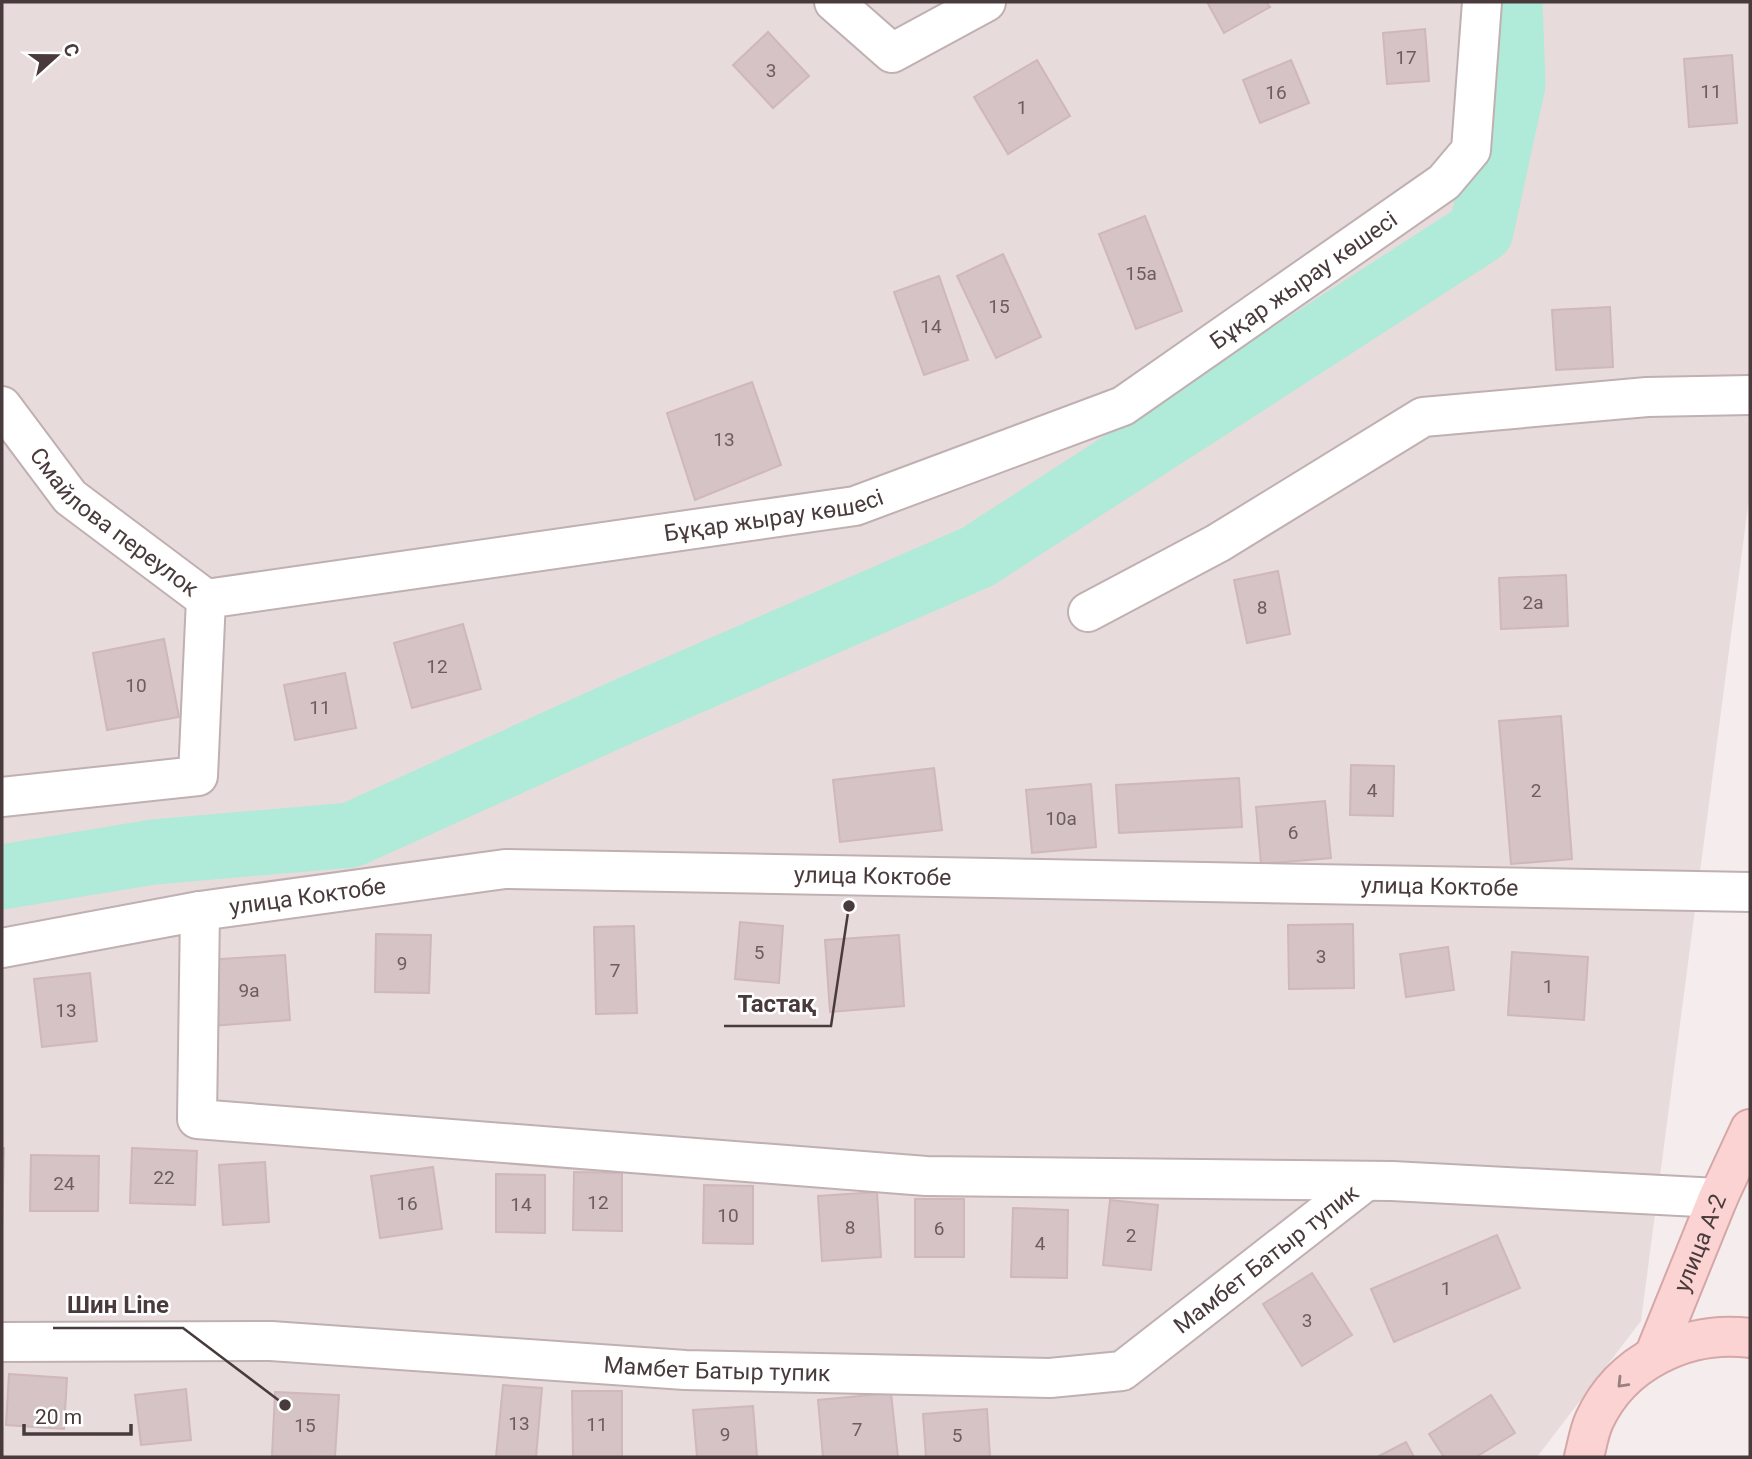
<svg xmlns="http://www.w3.org/2000/svg" width="1752" height="1459" font-family="Roboto,sans-serif">
  <style>
    .residential { fill: #e8dbdc }
    .lines { fill: none; stroke-linecap: round; stroke-linejoin: round }
    .river { stroke: #b0ead8; stroke-width: 65 }
    .building { fill: #d5c3c5; stroke: #cfb7ba; stroke-width: 2 }
    .minor-casing { stroke: #c0b0b1; stroke-width: 42 }
    .secondary-casing { stroke: #d5a7a6; stroke-width: 42 }
    .minor { stroke: #fff; stroke-width: 38 }
    .secondary { stroke: #fad3d2; stroke-width: 38 }
    .oneway { stroke: #997f80 }
    .labels { text-anchor: middle; dominant-baseline: central; stroke-width: 5; stroke-linejoin: round; paint-order: stroke }
    .number-label { font-size: 19px; fill: #6c5d5e }
    .street-label { font-size: 23px; fill: #493b3c; stroke: #fff }
    .leader { fill: none; stroke: #493b3c; stroke-width: 2.5 }
    .callout-dot { fill: #493b3c; stroke: #fff; stroke-width: 2.5 }
    .callout-label { font-size: 24px; text-anchor: middle; font-weight: bold; fill: #493b3c; stroke: #fff; stroke-width: 5; stroke-linejoin: round; paint-order: stroke }
  </style>
  <rect width="100%" height="100%" fill="#f5eded"/>
  <path class="residential" d="M2,2h1748v489l-109,830 -104,136h-1535z"/>
  <g class="lines">
    <path class="river" d="M2,877l151,-25 198,-17 280,-127 346,-151 504,-326 32,-147 -3,-82"/>
  </g>
  <path class="building" d="M1207,2h59l4,5 -46,26z
    M1425,29l4,52 -42,3 -4,-51z
    M768,32l41,44 -36,32 -40,-43z
    M1732,55l5,68 -48,4 -5,-68z
    M1037,60l33,56 -62,38 -34,-57z
    M1291,60l18,43 -49,20 -17,-43z
    M1145,216l37,95 -46,18 -37,-95z
    M1003,254l38,83 -45,21 -39,-82z
    M939,276l29,84 -44,15 -30,-83z
    M1610,307l3,60 -57,3 -4,-60z
    M752,382l29,83 -86,35 -28,-87z
    M1278,571l12,63 -43,9 -13,-63z
    M1566,575l2,51 -67,3 -2,-51z
    M463,624l18,65 -69,19 -18,-65z
    M164,639l15,78 -72,13 -14,-77z
    M345,673l11,55 -61,12 -11,-55z
    M1561,716l11,143 -61,5 -12,-143z
    M1351,765l43,1 -1,50 -43,-1z
    M934,768l8,62 -102,12 -7,-62z
    M1239,778l3,49 -123,6 -3,-48z
    M1091,784l5,63 -64,6 -6,-63z
    M1325,801l6,57 -70,6 -5,-57z
    M740,922l43,4 -4,57 -44,-4z
    M1353,924l1,64 -65,1 -1,-64z
    M634,926l3,87 -41,1 -2,-87z
    M376,934l55,1 -2,58 -54,-1z
    M899,935l5,71 -74,6 -5,-72z
    M1448,947l6,43 -48,7 -6,-43z
    M1512,952l76,5 -4,63 -76,-5z
    M285,955l5,65 -78,6 -5,-66z
    M90,973l7,68 -55,6 -8,-68z
    M2,1148h2l-2,80z
    M132,1148l65,3 -2,54 -65,-2z
    M31,1155l68,1 -1,55h-68z
    M265,1162l4,60 -46,3 -4,-60z
    M433,1167l9,62 -62,9 -9,-62z
    M574,1172l48,1v58l-49,-1z
    M496,1174l49,1v58l-49,-1z
    M704,1185l49,1v58l-50,-1z
    M877,1192l4,65 -59,4 -4,-65z
    M915,1199h49v58h-49z
    M1110,1200l48,5 -7,65 -48,-5z
    M1013,1208l55,2 -1,68 -56,-1z
    M1497,1235l23,53 -126,54 -23,-53z
    M1312,1273l40,62 -50,31 -39,-62z
    M9,1374l58,4 -3,51 -58,-4z
    M503,1385l39,3 -6,69h-40z
    M186,1389l5,51 -50,5 -6,-50z
    M572,1391h50v66h-49z
    M275,1392l64,3 -4,62 -63,-1z
    M891,1393l7,64h-75l-5,-57z
    M1491,1395l24,38 -39,24h-32l-15,-23z
    M753,1406l4,51h-60l-4,-47z
    M987,1409l3,48h-64l-3,-43z
    M1406,1442l8,15h-37z"/>
  <g class="lines">
    <defs>
      <g id="minor">
        <path d="M834,2l58,51 94,-51"/>
        <path id="s1" d="M2,406l68,91 136,102"/>
        <path d="M1088,612l130,-69 205,-126 224,-20 103,-2"/>
        <path id="s2" d="M2,797l196,-21 8,-177 649,-93 268,-100 321,-224 27,-32 11,-148"/>
        <path d="M200,911l-3,208 729,57 466,5 326,17"/>
        <path id="s3" d="M2,948l198,-37 305,-42 1245,23"/>
        <path id="s4" d="M2,1342l269,-1 414,29 365,8 72,-7 244,-190"/>
      </g>
      <g id="secondary">
        <path id="s5" d="M1654,1356l64,-158 32,-69"/>
        <path d="M1584,1457c3,-11 5,-25 10,-36 27,-60 94,-91 156,-83"/>
      </g>
    </defs>
    <use href="#minor" class="minor-casing"/>
    <use href="#secondary" class="secondary-casing"/>
    <use href="#minor" class="minor"/>
    <use href="#secondary" class="secondary"/>
  </g>
  <defs><path id="oneway-chevron" d="M-2-3.5L2.5 0L-2 3.5" fill="none" stroke-width="1.6" stroke-linecap="round" stroke-linejoin="round" transform="scale(1.75)"/></defs>
  <use class="oneway" href="#oneway-chevron" transform="translate(1622 1383) rotate(134)"/>
  <g class="labels">
    <g class="number-label">
      <text x="1406" y="57">17</text>
      <text x="771" y="70">3</text>
      <text x="1711" y="91">11</text>
      <text x="1276" y="92">16</text>
      <text x="1022" y="107">1</text>
      <text x="1141" y="273">15а</text>
      <text x="999" y="306">15</text>
      <text x="931" y="326">14</text>
      <text x="724" y="439">13</text>
      <text x="1533" y="602">2а</text>
      <text x="1262" y="607">8</text>
      <text x="437" y="666">12</text>
      <text x="136" y="685">10</text>
      <text x="320" y="707">11</text>
      <text x="1372" y="790">4</text>
      <text x="1536" y="790">2</text>
      <text x="1061" y="818">10а</text>
      <text x="1293" y="832">6</text>
      <text x="759" y="952">5</text>
      <text x="1321" y="956">3</text>
      <text x="402" y="963">9</text>
      <text x="615" y="970">7</text>
      <text x="1548" y="986">1</text>
      <text x="249" y="990">9а</text>
      <text x="66" y="1010">13</text>
      <text x="164" y="1177">22</text>
      <text x="64" y="1183">24</text>
      <text x="598" y="1202">12</text>
      <text x="407" y="1203">16</text>
      <text x="521" y="1204">14</text>
      <text x="728" y="1215">10</text>
      <text x="850" y="1227">8</text>
      <text x="939" y="1228">6</text>
      <text x="1131" y="1235">2</text>
      <text x="1040" y="1243">4</text>
      <text x="1446" y="1288">1</text>
      <text x="1307" y="1320">3</text>
      <text x="519" y="1423">13</text>
      <text x="597" y="1424">11</text>
      <text x="305" y="1425">15</text>
      <text x="857" y="1429">7</text>
      <text x="725" y="1434">9</text>
      <text x="957" y="1435">5</text>
    </g>
    <g class="street-label">
      <text stroke="none"><textPath href="#s2" startOffset="1536">Бұқар жырау көшесі</textPath></text>
      <text stroke="none"><textPath href="#s2" startOffset="948">Бұқар жырау көшесі</textPath></text>
      <text stroke="none"><textPath href="#s1" startOffset="163">Смайлова переулок</textPath></text>
      <text stroke="none"><textPath href="#s3" startOffset="877">улица Коктобе</textPath></text>
      <text stroke="none"><textPath href="#s3" startOffset="1444">улица Коктобе</textPath></text>
      <text stroke="none"><textPath href="#s3" startOffset="310">улица Коктобе</textPath></text>
      <text stroke="none"><textPath href="#s5" startOffset="122">улица А-2</textPath></text>
      <text stroke="none"><textPath href="#s4" startOffset="1304">Мамбет Батыр тупик</textPath></text>
      <text stroke="none"><textPath href="#s4" startOffset="716">Мамбет Батыр тупик</textPath></text>
    </g>
  </g>
  <path class="leader" d="M849 906L831 1026H724M285 1405L183 1328H53"/>
  <g class="callout-dot">
    <circle cx="849" cy="906" r="7"/>
    <circle cx="285" cy="1405" r="7"/>
  </g>
  <g class="callout-label">
    <text x="777" y="1012">Тастақ</text>
    <text x="118" y="1313">Шин Line</text>
  </g>
  <rect width="1752" height="1459" fill="none" stroke="#493b3c" stroke-width="7"/>
  <g transform="translate(56 56) rotate(69)" stroke="#ffffff" stroke-width="5" paint-order="stroke">
  <path d="M0-5L12 26L0 18L-12 26Z" fill="#493b3c"/>
  <text y="-10" font-size="19" font-weight="bold" text-anchor="middle" fill="#493b3c">С</text>
  </g>
  <path d="M24 1424v10h107v-10" fill="none" stroke="#493b3c" stroke-width="3.5"/>
  <text x="35" y="1424" font-size="21" fill="#493b3c" stroke="#ffffff" stroke-width="5" paint-order="stroke">20 m</text>
</svg>
